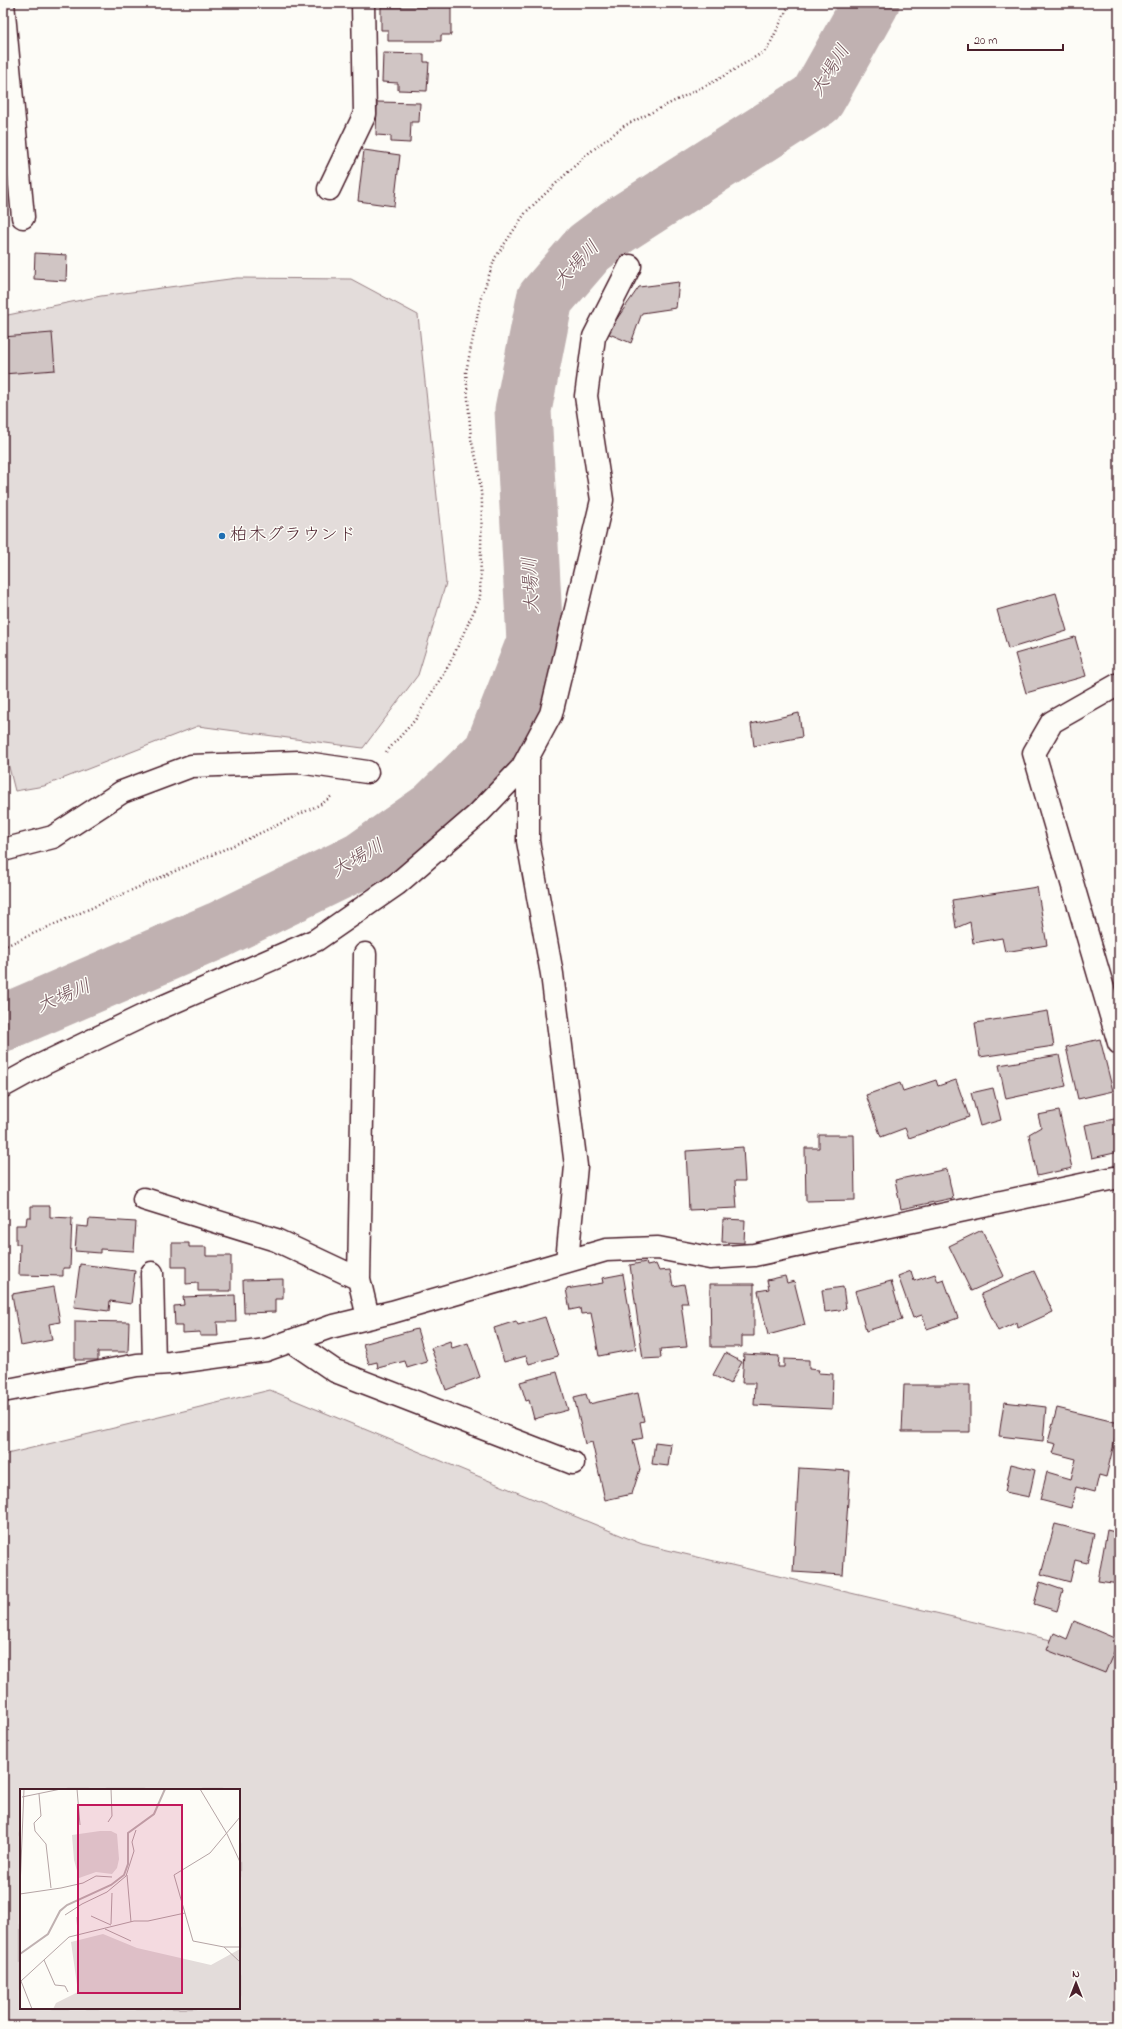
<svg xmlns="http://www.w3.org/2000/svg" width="1122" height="2029" font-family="'Indie Flower','Klee One',sans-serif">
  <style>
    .green { fill: #e3dcda; stroke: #967e82; fill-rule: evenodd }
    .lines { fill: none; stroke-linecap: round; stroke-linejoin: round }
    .river { stroke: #c0b1b1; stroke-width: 57 }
    .building { fill: #d0c5c4; stroke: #4a1f2b }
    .minor-casing { stroke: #4a1f2b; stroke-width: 25 }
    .path { stroke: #4a1f2b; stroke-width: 2.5; stroke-dasharray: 1 3; stroke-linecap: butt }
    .minor { stroke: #fdfcf7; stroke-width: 22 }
    .poi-dot { fill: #1f6fb2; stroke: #fdfcf7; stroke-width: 1.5 }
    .labels { text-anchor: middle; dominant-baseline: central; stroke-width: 3; stroke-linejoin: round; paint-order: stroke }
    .poi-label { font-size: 18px; fill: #4a1f2b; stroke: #fdfcf7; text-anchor: start }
    .water-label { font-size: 19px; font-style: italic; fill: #73525a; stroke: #fdfcf7 }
    .inset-river { fill: none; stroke: #c0b1b1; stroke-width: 2 }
    .inset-road { fill: none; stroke: #b5a4a5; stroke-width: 1 }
    .view { fill: #c2185b; fill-opacity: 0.15; stroke: #c2185b; stroke-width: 2 }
    .inset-edge { fill: none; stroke: #4a1f2b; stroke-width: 2 }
  </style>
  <rect width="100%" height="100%" fill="#fdfcf7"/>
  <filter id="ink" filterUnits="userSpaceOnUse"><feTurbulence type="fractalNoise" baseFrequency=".025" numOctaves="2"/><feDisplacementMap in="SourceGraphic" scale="8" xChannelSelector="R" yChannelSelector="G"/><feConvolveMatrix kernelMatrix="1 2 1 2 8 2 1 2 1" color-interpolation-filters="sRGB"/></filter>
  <g filter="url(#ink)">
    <path class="green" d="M237,278l114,1 67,36 28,268 -28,92 -55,73 -165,-22 -154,60 -29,5 -12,-48v-427l98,-20z
      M270,1390l372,154 477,112v370h-1116v-571zM21,1790h218v218h-218z"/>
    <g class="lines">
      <path class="river" d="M3,1023l216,-93 143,-70 72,-51 58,-57 43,-110 -12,-232 22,-111 44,-51 28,-21 200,-128 54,-96"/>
    </g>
    <path class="building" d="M381,7h70v28h-10v6h-53v-11h-7z
      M383,53l41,1v8h5l-2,29 -29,-1v-7l-16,-1z
      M377,102l43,1 -1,19h-8l-1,21 -19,-1v-6l-15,-1z
      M364,150l36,5 -6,51 -36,-5z
      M35,253l32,2 -1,26 -32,-2z
      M679,282l-3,26 -34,5 -11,30 -24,-10 32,-46z
      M52,333l3,37 -52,4v-37z
      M1056,593l11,38 -59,18 -11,-39z
      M1075,637l11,39 -60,17 -11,-39z
      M799,713l3,24 -48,9 -3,-22z
      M1037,887l10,58 -42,7 -3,-14 -29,5 -3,-21 -14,6 -4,-28z
      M1048,1011l6,35 -74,11 -5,-34z
      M1100,1039l13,52 -35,8 -12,-52z
      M1059,1055l7,31 -60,13 -7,-34z
      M936,1080l2,6 18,-6 13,37 -60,21 -4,-10 -24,9 -15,-42 34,-12 3,8z
      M993,1088l8,32 -21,6 -9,-33z
      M1059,1111l13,57 -35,8 -8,-42 12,-7 -3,-12z
      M1119,1118v34l-27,6 -7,-33z
      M819,1135h35l1,65 -49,1 -1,-53h14z
      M743,1147l2,34h-10l2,27 -48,2 -3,-59z
      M947,1169l6,29 -52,11 -6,-29z
      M31,1206h19v11l22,1 -2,50h-7v8l-44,-1 1,-31h-4v-19h10l1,-8h4z
      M89,1219l47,3 -2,29 -34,-2v4l-25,-2 2,-25 11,1z
      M723,1219l22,1 -1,23 -22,-1z
      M982,1230l22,46 -33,15 -22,-45z
      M172,1243h17v4h17v9h25v35h-33v-8l-12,1v-17h-14z
      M646,1262l1,4 9,-2 3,7 11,-1 3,16 11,-2 4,19h-7l6,44 -27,2 1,9 -18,1 -13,-94z
      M80,1264l55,7 -4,33 -21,-3 -1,10 -35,-4z
      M911,1271l3,10 21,-7 3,8 6,-2 14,38 -31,11 -5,-14 -9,3 -15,-42z
      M1034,1271l19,41 -35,16 -1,-6 -19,9 -17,-37z
      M623,1274l13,75 -37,7 -8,-43 -10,1 -1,-6 -10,2 -4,-21 37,-6 -1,-5z
      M785,1276l2,7 7,-2 11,44 -37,10 -10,-44 11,-2 -2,-9z
      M283,1279v20h-8v13l-31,1 -1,-33z
      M891,1281l11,39 -36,11 -11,-40z
      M710,1284h44v52h-12v11h-31z
      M54,1287l6,35 -11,2 3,16 -31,6 -9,-52z
      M843,1287l3,22 -21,3 -3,-22z
      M235,1295l1,27h-19l1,14h-18v-4l-18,1v-7h-7l-1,-20 10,-1 -1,-8z
      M1119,1304v18l-4,-17z
      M545,1317l13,39 -29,8 -3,-8 -22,6 -10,-34 22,-7 2,4z
      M75,1321l54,1 -1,30h-30v8h-23z
      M417,1329l10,33 -20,6 -2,-7 -27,7 -1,-6 -8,2 -6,-20z
      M450,1341l2,7 16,-5 12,34 -34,13 -15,-42z
      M725,1353l17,9 -12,22 -17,-9z
      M744,1354l35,2 -1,11h6v-8l25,1v9l10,1 -1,3 15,1 -1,35 -78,-4 1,-22h-13z
      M557,1372l11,38 -34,9 -5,-19 -3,1 -6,-19z
      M904,1385h66v47h-68z
      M638,1393l6,28 -4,1 3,16 -10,2 7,29 -8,25 -27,6 -13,-58 -7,2 -11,-47 12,-3 3,10z
      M1004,1402l42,5 -3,34 -44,-5z
      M1057,1408l62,15 -13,54 -7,-2 -4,17 -19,-5 -5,21 -31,-8 7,-28 24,7 5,-20 -23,-6 3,-9 -8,-2z
      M655,1442l16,2 -3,22 -16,-2z
      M1011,1464l24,6 -6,27 -24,-5z
      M799,1468l51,3 -7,104 -50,-3z
      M1055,1524l39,10 -7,29 -12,-3 -5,22 -29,-8z
      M1107,1530l12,3v51l-21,-3z
      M1040,1582l23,8 -6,21 -23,-7z
      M1074,1621l45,19 -14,33 -58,-23 7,-17 13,6z"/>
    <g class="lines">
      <defs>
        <path id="minor" d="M3,3l20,214
          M329,189l36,-75 -2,-111
          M1119,684l-67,38 -18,31 85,290
          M528,758v83l24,133 24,192 -9,95
          M3,850l50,-13 69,-45 69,-26 108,-4 68,10
          M3,1086l40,-22 110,-53 163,-71 81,-56 80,-69 45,-47 29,-54 51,-214 -16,-104 8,-59 36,-71
          M144,1199l132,41 83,39 9,38
          M152,1273l2,91
          M359,1279l6,-325
          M291,1341l44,30 238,92
          M3,1391l134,-26 33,-2 96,-13 64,-23 62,-15 214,-62 52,-2 52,10 44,-3 365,-78"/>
      </defs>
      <use href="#minor" class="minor-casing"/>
      <path class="path" d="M386,752l29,-32 34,-55 31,-67 2,-97 -4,-35 -7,-27 -5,-67 15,-74 14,-40 31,-46 59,-56 39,-30 93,-46 50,-30 23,-47
        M3,947l247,-109 73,-35 10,-8"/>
      <use href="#minor" class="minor"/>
    </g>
  </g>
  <circle class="poi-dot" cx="222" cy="536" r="4"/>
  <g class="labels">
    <g class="poi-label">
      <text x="230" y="536">柏木グラウンド</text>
    </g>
    <g class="water-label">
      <text transform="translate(831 71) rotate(-58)">大場川</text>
      <text transform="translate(577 265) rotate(-46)">大場川</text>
      <text transform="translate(532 585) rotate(-93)">大場川</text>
      <text transform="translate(358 859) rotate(-30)">大場川</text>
      <text transform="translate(64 997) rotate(-23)">大場川</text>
    </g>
  </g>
  <g transform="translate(20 1789)">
    <rect width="220" height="220" fill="#fdfcf7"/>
    <path d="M80,42h11l6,3 2,25 -2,9 -5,6 -16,-2 -17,6 -5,-18 -2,-25zM83,145l34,14 74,17 29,-16v60h-187l3,-6 22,-11 -7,-50z" fill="#e3dcda"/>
    <path class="inset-river" d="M0,165l28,-20 12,-23 7,-6 44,-20 13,-10 4,-11v-31l26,-19 11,-25"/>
    <path class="inset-road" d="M57,0l3,36M180,0l27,45 13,28M19,5l2,22 -7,7 1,8 11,13 5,44M2,8l39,-8M220,28l-30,36 -36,22 19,66 31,6h16M88,33l4,-6 -1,-27M107,86l4,47M0,99l4,-99M0,105l41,-6 22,-5 13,-7 16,1M45,126l17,-11 25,-12 19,-16 8,-25 -2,-9 4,-12M71,127l20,9M57,128l1,17M91,135l1,-31M85,140l26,12M204,158l16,15M24,171l11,25 10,1 3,6M12,220l-11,-28 48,-44 65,-16h14l37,-8"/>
    <path class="view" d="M58,16h104v188h-104z"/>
    <rect width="220" height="220" class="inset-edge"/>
  </g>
  <rect width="1122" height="2029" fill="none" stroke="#fdfcf7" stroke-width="16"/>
  <rect x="8" y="8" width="1106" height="2013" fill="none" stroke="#4a1f2b" stroke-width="1.5" filter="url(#ink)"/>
  <g transform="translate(1076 1983)" stroke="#fdfcf7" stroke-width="3" paint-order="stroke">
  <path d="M0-3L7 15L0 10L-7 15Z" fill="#4a1f2b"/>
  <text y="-6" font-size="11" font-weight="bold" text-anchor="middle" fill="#4a1f2b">N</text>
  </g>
  <path d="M968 44v6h95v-6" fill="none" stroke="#4a1f2b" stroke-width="2"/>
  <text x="974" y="44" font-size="12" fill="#4a1f2b" stroke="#fdfcf7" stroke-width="3" paint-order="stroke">20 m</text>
</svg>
